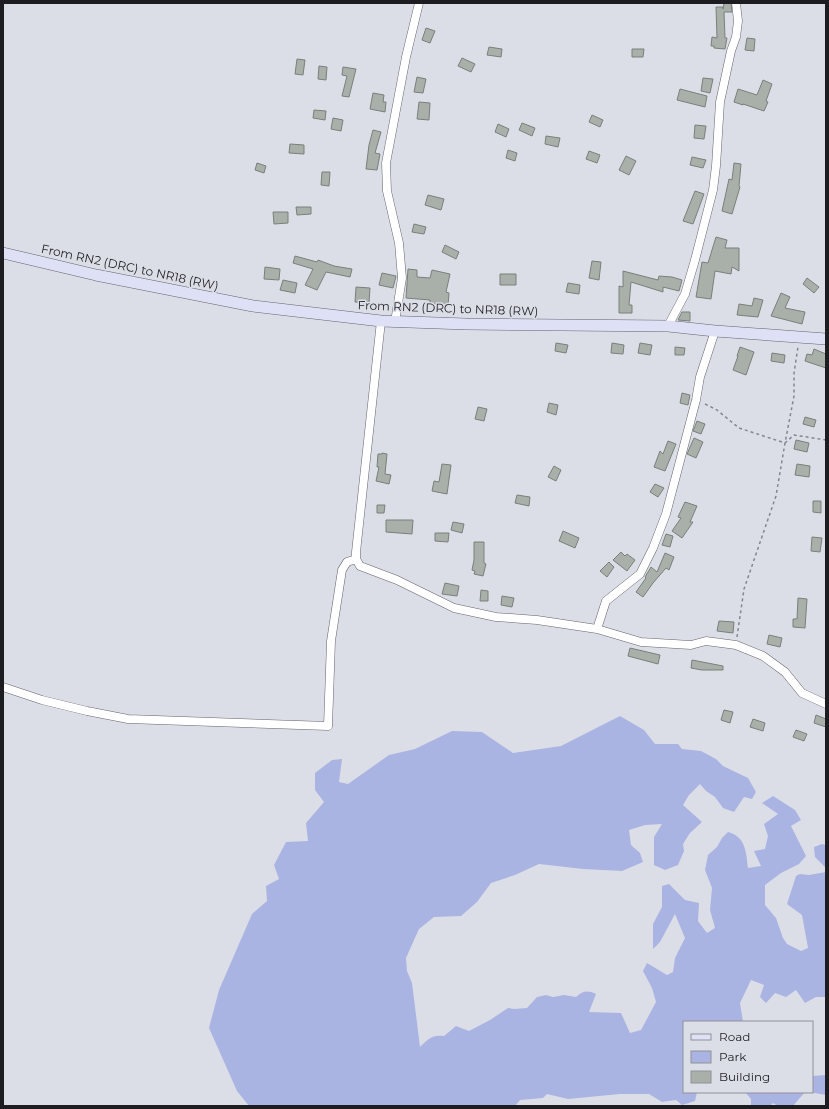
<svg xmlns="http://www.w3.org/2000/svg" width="829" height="1109" font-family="Montserrat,sans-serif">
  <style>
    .green { fill: #aab4e2 }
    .building { fill: #a9b0aa; stroke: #79807a }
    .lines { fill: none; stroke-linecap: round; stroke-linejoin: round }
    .minor-casing { stroke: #63646c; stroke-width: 9 }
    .secondary-casing { stroke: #63646c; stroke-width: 12 }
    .path { stroke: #85868d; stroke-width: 1.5; stroke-dasharray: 3 3; stroke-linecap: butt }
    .minor { stroke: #fff; stroke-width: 8 }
    .secondary { stroke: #dee1f6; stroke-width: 11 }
    .labels { text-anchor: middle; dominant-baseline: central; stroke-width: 3; stroke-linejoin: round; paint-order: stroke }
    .street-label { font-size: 12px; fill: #1d1d21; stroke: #dcdee7 }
  </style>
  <rect width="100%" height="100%" fill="#dcdee7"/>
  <path class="green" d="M620,716l24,14 11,14h23l4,5 19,2 15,8 7,7 25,12 8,14 -4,7 -8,-2 -10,15 -11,-4 -8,-11 -9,-6 -6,-7 -11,11 -6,10 19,17 -12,11 -7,11 1,7 -6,14 -13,5 -11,-5v-28l8,-13 -17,1 -16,5 2,15 9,8 3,9 -21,9 -39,-2 -44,-5 -24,11 -24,8 -14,19 -16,14 -27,1 -15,12 -13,29 1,13 5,12 8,64c9,-8 10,-12 24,-11l12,-10 13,5 21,-11 18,-12 6,1 13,-1 10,-11 9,-2 7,2 11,-2 12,2c7,-6 11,-7 20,-3l-7,18 32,1 9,20 11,-3 15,-28 -4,-14 -9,-17 4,-8 20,12 6,-3 2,-14 10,-20 -10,-24 -15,28 -7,7v-25l9,-17v-21l7,-2 16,16 14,3 -1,18 9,12 8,-5 -5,-18 2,-22 -7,-18 3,-15 9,-8 5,-9 6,-6c18,5 18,20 20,36l13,-2 -7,-15 11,-2 3,-13 -4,-12 14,-10 -16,-11 11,-7 22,14 6,10 -10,6 15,30 -7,8 -18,9 -16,12v20l11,13 7,20 4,6 14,7 7,-3 -6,-33 -15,-11 9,-28 4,-2 9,1 17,-3v125h-10l-11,6 -9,-13 -10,7 -11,-4 -9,10 -6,-6 4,-12 -13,-5 -11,23 3,19h-59v70h13l-2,9 -13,4 -6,-5 -14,2 -13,-8h-29l-52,5 -21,-5 -4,4 -23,2 -5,6h-266l-12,-15 -28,-63 10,-38 33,-76 15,-13 -1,-15 13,-7 -5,-14 12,-23 22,-1 -2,-18 18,-21 -9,-12v-17l17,-13 10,-1 -3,23 9,2 41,-29 26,-6 37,-18 30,1 31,21 48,-7z
    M822,844l4,1v23l-11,-11 -1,-10z
    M826,1075v20l-17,-3h3v-16z
    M745,1092h60l-12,14h-15l-5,-3 -3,3h-19v-7z"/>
  <path class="building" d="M724,3h7l1,9h-8l1,26h2l-2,11 -11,-1v-2h-3l1,-9 5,1 -1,-31h7v2z
    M426,28l9,3 -5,12 -8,-3z
    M747,38l8,1 -1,12 -9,-1z
    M489,47l13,2 -1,8 -14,-2z
    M632,49h12l-1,8h-11z
    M462,58l13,6 -4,8 -13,-6z
    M297,59l8,1 -2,15 -8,-1z
    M319,66l8,1 -1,13 -8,-1z
    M343,67l13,2 -7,28 -7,-1 5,-20 -5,-1z
    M417,77l9,2 -3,14 -9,-1z
    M703,78l10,1 -3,14 -9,-2z
    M763,80l9,4 -6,17 2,1 -4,9 -21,-7v1l-9,-3 4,-13 19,6z
    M680,89l27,7 -2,11 -28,-7z
    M373,93l11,2 -1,7h3l-1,10 -15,-3z
    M419,102l11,1 -1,17 -12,-1z
    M314,110l12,1 -1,9 -12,-2z
    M592,115l11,5 -3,7 -11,-5z
    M333,118l10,2 -2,11 -10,-2z
    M522,123l13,5 -3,8 -13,-6z
    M498,124l11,5 -3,8 -11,-5z
    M695,125l11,1 -2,13 -10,-1z
    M373,130l8,2 -6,21 5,1 -3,16 -11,-1 3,-24z
    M546,136l14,2 -2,9 -13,-3z
    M290,144l14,1v9l-15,-1z
    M508,150l9,3 -2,8 -9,-3z
    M589,151l11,4 -3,8 -11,-4z
    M626,156l10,5 -7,14 -10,-5z
    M692,157l14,3 -3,8 -13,-3z
    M257,163l9,3 -2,7 -9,-3z
    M734,163l7,1 -2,22 1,1 -8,27 -10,-3 7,-32 3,1z
    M322,172h8l-1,14 -8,-1z
    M695,191l9,3 -11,30 -10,-3z
    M428,195l16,4 -3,11 -16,-5z
    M296,207h15v7l-14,1z
    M273,212h15v11l-14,1z
    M414,224l12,3 -2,7 -12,-2z
    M716,237l11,3 -2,8h14v23l-7,-4 -1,7 -16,-3 -4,28 -15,-2 6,-35 6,1z
    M445,245l14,7 -3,7 -14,-7z
    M295,256l22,6 1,-2 16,6 18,3 -2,8 -24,-5 -9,18 -12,-5 8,-16 -20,-6z
    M592,261l9,1 -2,18 -10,-2z
    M265,267l15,2 -1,11 -15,-1z
    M408,269l9,1v7l13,1 2,-8 18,4 -4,18 3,1 -1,13 -18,-3v-3l-24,-2z
    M623,271l35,9 1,-4 13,1 10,3 -3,11 -16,-4v5l-32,-10 -2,23h3v8h-13v-27l4,1z
    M382,273l14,3 -3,12 -14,-3z
    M500,274h16v11h-16z
    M807,278l12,9 -5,6 -11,-9z
    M283,280l14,3 -2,10 -15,-3z
    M568,283l12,2 -1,9 -13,-2z
    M356,287l14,1 -1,15 -14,-1z
    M781,293l9,4 -5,11 20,4 -3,12 -31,-8z
    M754,298l9,2 -5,17 -21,-2 2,-11 13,2z
    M682,312h8v9l-12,-1z
    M556,343l12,2 -2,8 -11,-2z
    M612,343l12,2 -1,9 -12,-1z
    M640,343l12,2 -2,10 -12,-2z
    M675,347l10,1 -1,7h-9z
    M740,347l14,5 -8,23 -13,-5 5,-14h-1z
    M814,349l12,5v14l-21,-7 2,-7 5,1z
    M772,353l13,2 -1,8 -13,-2z
    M682,393l8,2 -2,10 -8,-2z
    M549,403l9,2 -2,10 -9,-3z
    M478,407l9,2 -3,12 -9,-2z
    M805,417l11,3 -2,7 -11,-3z
    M697,421l8,3 -4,10 -8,-3z
    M694,438l9,4 -7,16 -9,-4z
    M796,440l13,3 -2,9 -13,-3z
    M668,441l8,3 -11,27 -11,-4 6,-16 3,3z
    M382,453l5,1 -2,20 6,1 -2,9 -13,-3 3,-14h-2l1,-13h4z
    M442,464l9,1 -4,29 -15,-3 2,-10 5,1z
    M797,464l13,2 -1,11 -14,-2z
    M554,466l7,4 -5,11 -8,-4z
    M655,484l9,4 -6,9 -8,-5z
    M517,495l13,2 -1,9 -14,-3z
    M813,501h8v12l-8,-1z
    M685,502l12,4 -7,16h3l-11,16 -10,-7 9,-13 -3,-1z
    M377,505h8l-1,8h-7z
    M386,520h27l-1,14 -26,-2z
    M453,522l11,2 -2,9 -11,-3z
    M563,531l16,7 -4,10 -16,-7z
    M435,533h14l-1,9 -13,-1z
    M666,534l7,2 -3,11 -8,-2z
    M812,537l10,1 -2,14 -9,-1z
    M474,542h10v21l2,1 -3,12 -9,-2 1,-3 -3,-1 2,-10z
    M621,552l4,4 2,-2 8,6 -8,11 -14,-11z
    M665,553l9,4 -5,13 -3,-2 -13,15 -10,14 -7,-5 10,-14 -1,-1 6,-10 6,5z
    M609,562l5,5 -7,10 -7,-6z
    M445,583l14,3 -2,10 -15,-2z
    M481,590l7,1v10h-8z
    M502,596l12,2 -2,9 -11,-2z
    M798,598l9,1 -2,29 -12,-1v-8h4z
    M719,621l15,1 -1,11 -16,-2z
    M769,635l13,3 -2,9 -13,-3z
    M630,648l30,7 -2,9 -30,-8z
    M692,660l31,6v4h-21l-11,-2z
    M724,710l9,2 -3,11 -9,-3z
    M816,715l10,4v8l-12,-4z
    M753,719l12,4 -2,8 -13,-4z
    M796,730l11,4 -3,7 -11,-4z"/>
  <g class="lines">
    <defs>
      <path id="minor" d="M381,321l-25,231v7l4,7 37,14 57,28 42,9 41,3 60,9 44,13 50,3 15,-4 30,4 27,11 22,16 17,21 24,11
        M395,322l7,-44 -3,-35 -12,-52 -1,-28 20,-106 13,-54
        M668,326l17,-32 10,-34 18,-70 3,-24 4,-64 11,-51 5,-14 2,-16 -2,-18
        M597,629l9,-28 34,-27 13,-26 13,-34 30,-114 4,-23 15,-46
        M3,687l39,13 45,11 41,8 200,7 3,-85 11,-71 5,-8 9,-3"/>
      <path id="secondary" d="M3,253l93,22 157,31 128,15 85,3 202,2 47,5 111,8"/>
    </defs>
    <use href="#minor" class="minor-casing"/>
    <use href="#secondary" class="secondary-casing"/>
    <path class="path" d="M705,404l12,6 22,18 46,15 9,-8 32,5
      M737,637l7,-48 32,-93 9,-53 9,-47v-23l4,-26"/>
    <use href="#minor" class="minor"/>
    <use href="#secondary" class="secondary"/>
  </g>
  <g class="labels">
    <g class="street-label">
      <text transform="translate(130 267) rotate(12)">From RN2 (DRC) to NR18 (RW)</text>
      <text transform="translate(448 308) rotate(2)">From RN2 (DRC) to NR18 (RW)</text>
    </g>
  </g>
  <rect width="829" height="1109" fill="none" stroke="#1d1d21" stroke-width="8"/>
  <rect x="683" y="1021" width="130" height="72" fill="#dcdee7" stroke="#909198"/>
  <rect x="691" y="1034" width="20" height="6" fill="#dee1f6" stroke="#909198"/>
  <text x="719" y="1041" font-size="12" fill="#1d1d21">Road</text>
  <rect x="691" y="1051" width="20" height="12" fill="#aab4e2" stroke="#909198"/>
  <text x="719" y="1061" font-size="12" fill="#1d1d21">Park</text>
  <rect x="691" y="1071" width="20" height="12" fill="#a9b0aa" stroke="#909198"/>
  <text x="719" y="1081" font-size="12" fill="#1d1d21">Building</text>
</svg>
